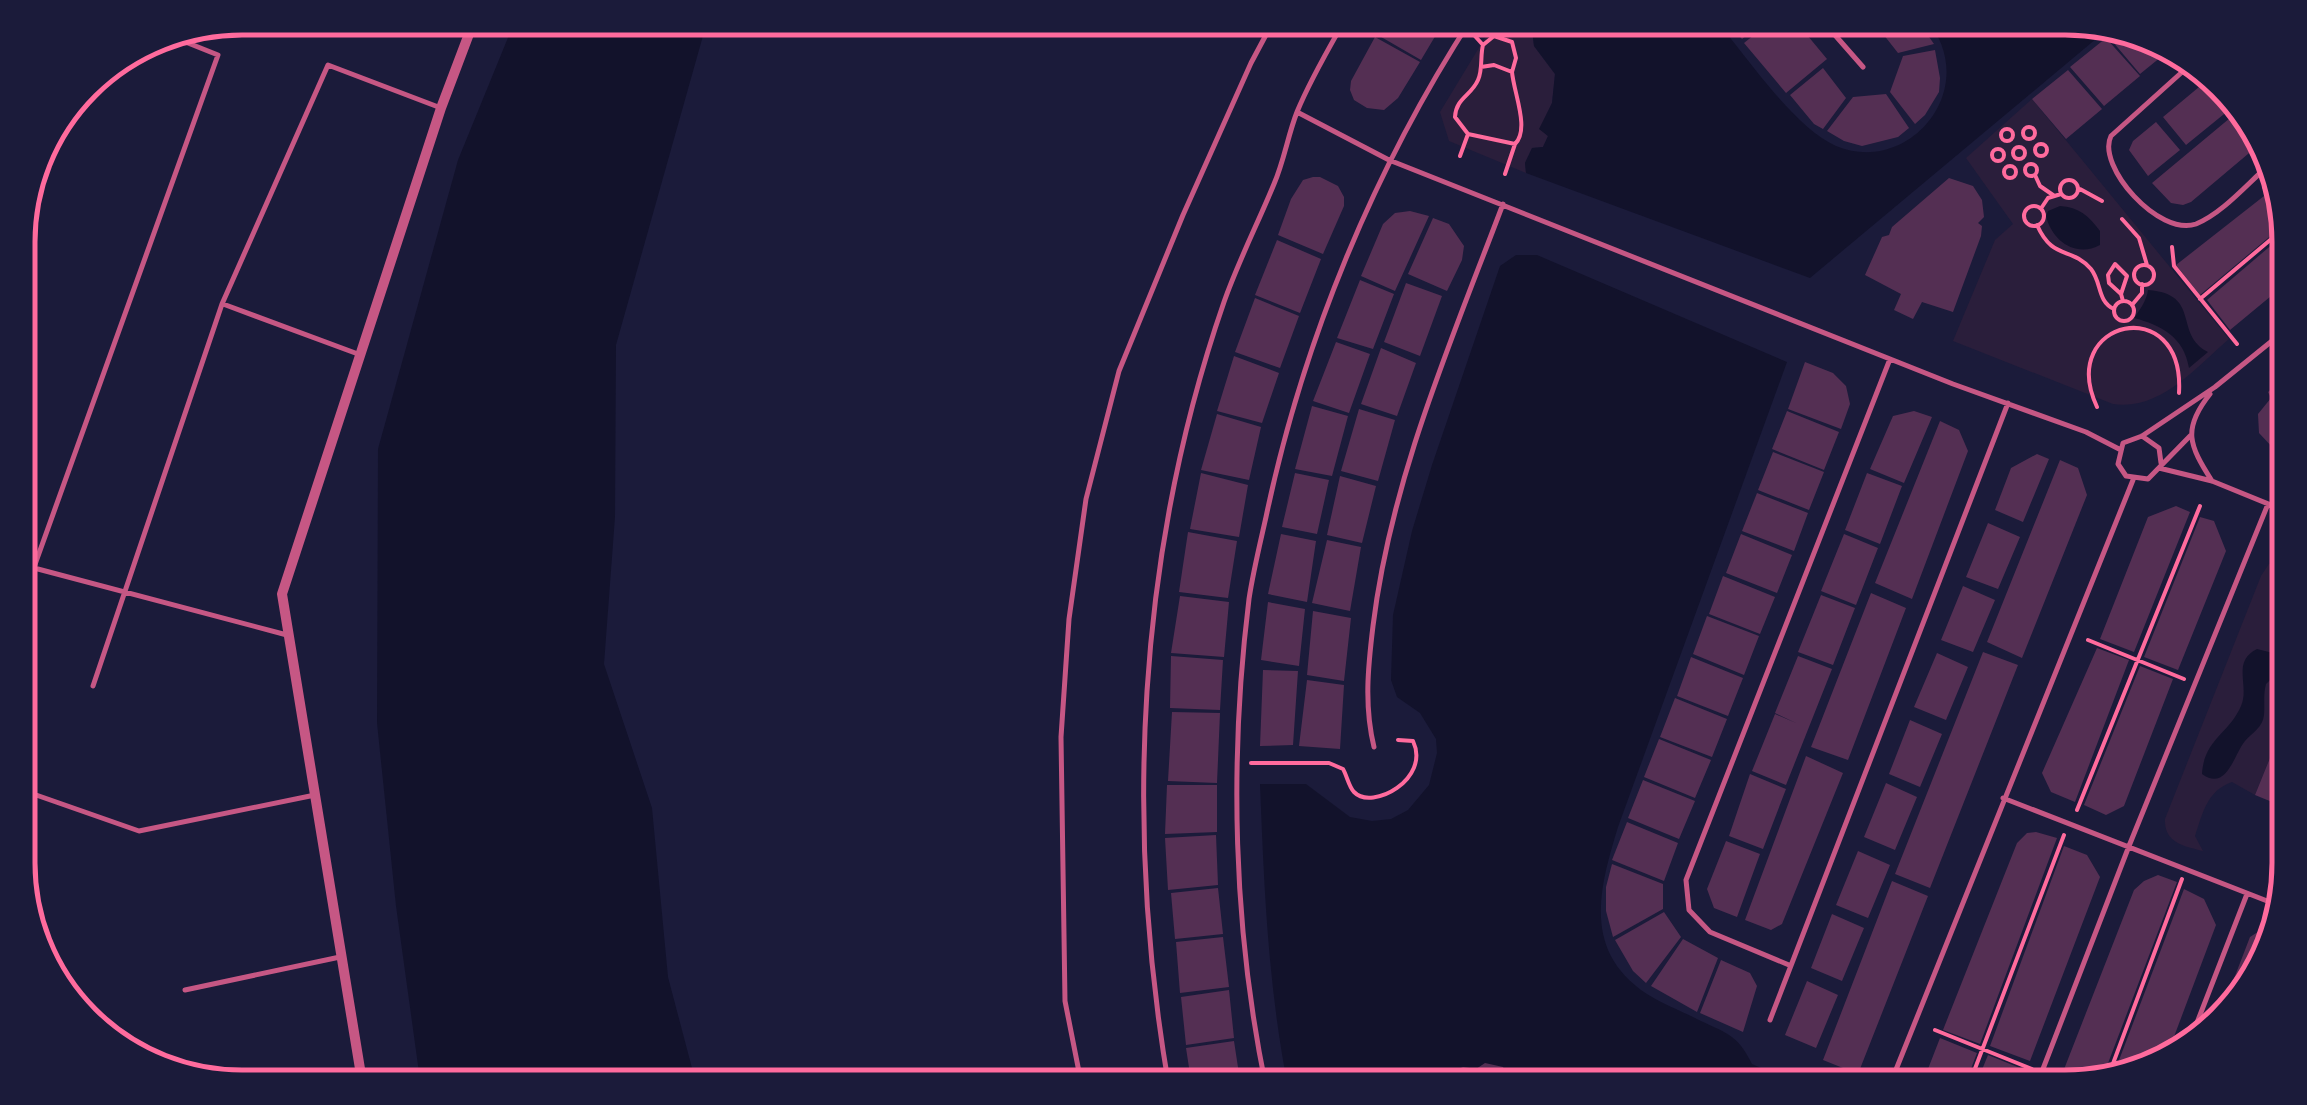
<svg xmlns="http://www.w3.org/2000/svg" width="2307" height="1105" font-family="'Alegreya Sans',sans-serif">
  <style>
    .green { fill: #2a1e3b }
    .water { fill: #12122b }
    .building { fill: #542f53 }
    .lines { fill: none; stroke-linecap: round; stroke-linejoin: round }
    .path { stroke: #ff6b9d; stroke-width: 4 }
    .service { stroke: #c65784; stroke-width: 5 }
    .minor { stroke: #c65784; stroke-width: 10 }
    .rim { fill: none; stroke: #ff6b9d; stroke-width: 5 }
  </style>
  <rect width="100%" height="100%" fill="#1b1b3a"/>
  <path class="green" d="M1497,18h18l17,12 2,16 21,28 -3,29 -12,26 8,7 -5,11 -11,1 -7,15 1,10 -77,-32 -9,-29z
    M2032,99l197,240c-33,28 -68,72 -116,65l-160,-63 42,-101 18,-16 -47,-66z
    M2289,556v155l-34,84 -23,-13c-25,9 -29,30 -37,54l8,15c-19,-5 -39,-8 -38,-32l96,-243 8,-12z"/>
  <path class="water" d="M516,18h192l-92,327 -1,172 -11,147 48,144 16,169 29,110h-276l-25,-181 -19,-183 1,-274 80,-289z
    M1515,18h199c32,37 79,109 122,128 75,31 148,-61 89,-128h140l44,10 -299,250 -284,-105 -1,-10 7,-15 11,-1 5,-11 -9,-7 13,-26 3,-29 -21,-28 -2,-16z
    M2060,206c19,1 29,10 40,25v14c-24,13 -48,-4 -54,-29l2,-5z
    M1516,255h21l250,107 -169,465c-19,62 -36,124 29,167 14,9 32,16 48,24 30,15 42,15 57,46l16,7 -9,16h-471c-20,-101 -24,-201 -28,-303h46l44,33 22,4 19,-2 17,-9 21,-25 8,-32 -1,-14 -16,-26 -23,-16 -6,-17 2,-65 19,-84 20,-66 68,-199z
    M2148,290c54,4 25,44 60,62l-19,16c-5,-31 -28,-43 -55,-50 5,-7 13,-18 14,-28z
    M2257,649l32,8v5l-23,22c-3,11 -1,20 -2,31 -1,12 -12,18 -19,26 -11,13 -18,51 -43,33 2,-35 27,-40 39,-68 9,-21 -10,-44 16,-57z"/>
  <path class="building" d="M1386,18h60l-25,42 -45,-26z
    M1723,18h45l-26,21z
    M1775,18h18l34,41 -41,34 -42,-50z
    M1846,18h33l-20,16z
    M1885,18h31l18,26 -36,9 -22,-28z
    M2114,29l50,11 8,8 -32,26 -33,-39z
    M1375,37l45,25 -22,36 -14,12 -17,-2 -13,-8 -4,-10 1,-9z
    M2106,38l34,38 -36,30 -34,-39z
    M1935,50l5,28 -1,14 -14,23 -10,9 -25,-32 13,-36z
    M1823,68l23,30 -23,31 -9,-5 -24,-29z
    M2068,70l34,39 -36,30 -34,-40z
    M2205,82l24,28 -43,35 -23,-28z
    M1886,94l23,34 -11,9 -36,9 -18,-5 -17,-10 26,-34z
    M2242,108l9,9 10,26 -70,59 -8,3 -12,-2 -19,-20z
    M2156,122l24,28 -32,26 -19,-26 4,-9z
    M1313,177h7l18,9 6,11v9l-21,48 -45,-19 13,-36 12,-19z
    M1949,178l24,8 9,14 2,17 -6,6 4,3 -1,10 -28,76 -31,-10 -9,17 -19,-9 7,-16 -36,-19 17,-38 7,-2 3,-8z
    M2264,196l22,27 -86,72 -24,-30z
    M1410,211l19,5 -34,75 -34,-15 22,-52 12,-11z
    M1433,218l16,6 15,22 -2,14 -15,31 -39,-17z
    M2288,231v51l-58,48 -23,-30z
    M1277,240l44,19 -21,54 -45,-18z
    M1360,280l34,14 -21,55 -36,-11z
    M1406,283l36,13 -22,60 -36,-14z
    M1255,298l44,18 -19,52 -45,-16z
    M1336,342l34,12 -21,59 -36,-12z
    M1381,348l35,15 -19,53 -36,-12z
    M1234,356l45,17 -17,50 -45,-12z
    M1805,362l28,11 13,13 4,18 -9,25 -53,-20z
    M2288,375v89l-17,-6 3,-9 -15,-16 -1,-19 13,-16 -3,-6z
    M1312,406l36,10 -16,60 -37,-7z
    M1359,409l36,11 -17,61 -37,-10z
    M1787,411l52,21 -15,38 -52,-21z
    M1914,411l18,6 -28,66 -34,-14 23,-53z
    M1217,414l44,13 -12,53 -48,-10z
    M1940,421l19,9 9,21 -56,148 -37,-16z
    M1773,452l51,20 -15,38 -51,-20z
    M2037,454l12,5 -26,63 -28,-12 16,-42z
    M2060,460l18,8 9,27 -65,163 -35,-16z
    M1201,473l47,12 -9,52 -49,-8z
    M1295,473l34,7 -12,54 -35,-7z
    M1867,473l35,13 -22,58 -35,-14z
    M1340,476l36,10 -14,57 -35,-8z
    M1757,493l51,20 -14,38 -52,-20z
    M2176,506l14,6 -56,140 -34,-13 48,-122z
    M2200,517l14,4 12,30 -48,119 -34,-13z
    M1988,523l32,14 -22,52 -32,-12z
    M1188,532l49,9 -9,57 -49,-6z
    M1281,534l35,7 -9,61 -39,-8z
    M1741,534l51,21 -15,38 -51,-20z
    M1844,534l34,14 -22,57 -35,-14z
    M1327,540l34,7 -11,64 -38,-8z
    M1723,576l52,21 -15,37 -51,-20z
    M1963,586l32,14 -22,52 -32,-12z
    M1871,593l35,15 -58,152 -37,-13z
    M1821,595l34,13 -22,57 -35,-13z
    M1180,596l49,6 -5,55 -53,-4z
    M1268,602l37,7 -6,57 -38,-6z
    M1313,611l38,7 -7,63 -37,-6z
    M1707,616l52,20 -15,39 -51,-21z
    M2097,648l32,12 -54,142 -24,-10 -9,-19z
    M1983,652l35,13 -88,223 -35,-14z
    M1937,653l31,14 -22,53 -32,-13z
    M1171,656l52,4 -3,50 -50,-2z
    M1798,656l34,13 -46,116 -34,-14 23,-57 21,9 -21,-10z
    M1691,657l52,21 -15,38 -51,-20z
    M2140,666l33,13 -49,127 -18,9 -22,-10z
    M1263,670l35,1 -5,74 -33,1z
    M1307,680l37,5 -4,64 -41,-3z
    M1675,698l52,21 -15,38 -52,-20z
    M2289,711v98l-34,-14z
    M1172,712l48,1 -3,70 -49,-2z
    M1910,720l32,14 -22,53 -31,-13z
    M1659,739l52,21 -16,38 -51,-21z
    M1806,756l37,17 -61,151 -11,6 -26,-10z
    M1750,774l36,15 -23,60 -34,-13z
    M1643,780l52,21 -16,38 -51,-21z
    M1886,783l31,14 -22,53 -31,-13z
    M1167,785h50v47l-52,2z
    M1627,822l51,21 -14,38 -52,-21z
    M2036,832l21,6 -77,206 -37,-14 74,-187 10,-10z
    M1216,835l2,50 -50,5 -3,-52z
    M1726,841l34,13 -23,63 -23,-9 -7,-19z
    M2064,846l23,9 13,22 -70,184 -40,-15z
    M1858,851l32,14 -22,53 -32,-13z
    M1612,864l51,20v25l-50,28 -7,-26v-24z
    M2158,875l19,7 -75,197 -18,7 -23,-9 73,-187 10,-9z
    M1892,881l36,15 -70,178 -35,-14z
    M1218,888l5,46 -48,5 -4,-46z
    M2184,889l20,10 12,26 -50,133 -53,18z
    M1664,912l17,25 -35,46 -13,-12 -18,-31z
    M1832,914l32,14 -22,53 -31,-13z
    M2270,924l5,2 -8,36 -47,53 30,-78z
    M1223,937l6,50 -49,6 -4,-51z
    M1683,939l35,19 -21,54 -46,-26z
    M1721,960l29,13 7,13 -14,46 -43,-19z
    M1807,981l31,14 -22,53 -31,-13z
    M1229,990l5,48 -48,7 -5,-48z
    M1940,1038l37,15 -13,34h-43z
    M1234,1041l7,46h-49l-6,-39z
    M1988,1055l37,15 -7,17h-43z
    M1485,1063l18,4 6,12 16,3 3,5h-81l5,-15 11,-5 13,2z"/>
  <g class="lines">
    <path class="path" d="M1483,45l11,-9 18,6 4,16 -4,14
      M2023 133a6 6 0 1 1 12 0a6 6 0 1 1-12 0Z
      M2001 135a6 6 0 1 1 12 0a6 6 0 1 1-12 0Z
      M1468,134l47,10c15,-15 -1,-50 -3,-72l-18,-7 -13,2
      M2035 150a6 6 0 1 1 12 0a6 6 0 1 1-12 0Z
      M2013 153a6 6 0 1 1 12 0a6 6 0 1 1-12 0Z
      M1992 155a6 6 0 1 1 12 0a6 6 0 1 1-12 0Z
      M1460,156l8,-22 -13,-17c1,-19 16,-21 23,-37 5,-11 2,-24 5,-35l-9,-10
      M2025 170a6 6 0 1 1 12 0a6 6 0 1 1-12 0Z
      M2004 172a6 6 0 1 1 12 0a6 6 0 1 1-12 0Z
      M1505,174l10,-30
      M2035,175l5,11 13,9
      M2060 189a9 9 0 1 1 18 0a9 9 0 1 1-18 0Z
      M2264,187l24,29
      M2080,189l22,12
      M2024 216a10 10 0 1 1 20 0a10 10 0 1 1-20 0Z
      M2042,207l6,-9 13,-4
      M2122,219l17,19 8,27
      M2037,225c16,36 34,21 54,44 11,14 6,32 23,40
      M2172,247l2,19 63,78
      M2134 275a10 10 0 1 1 20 0a10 10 0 1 1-20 0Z
      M2121,294l-12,-11 -1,-8 7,-11 12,12 -6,18 2,7
      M2200,299l88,-74
      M2114 311a10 10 0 1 1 20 0a10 10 0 1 1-20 0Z
      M2132,305l10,-12v-9
      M2097,407c-41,-88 88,-116 82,-14
      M2088,640l96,39
      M1251,763h78l14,6c4,7 6,18 11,23 18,19 77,-13 59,-51l-15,-1
      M2077,810l123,-304
      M1935,1030l97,39
      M2108,1077l74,-198
      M2055,1079l20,8
      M1968,1087l96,-252"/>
    <path class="service" d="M1820,18l43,49
      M2191,64l-80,72c-15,30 48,101 85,88 27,-11 52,-41 73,-59
      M1297,112l92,48 564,224 133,48 33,17
      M223,304l135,50
      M2210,394c-28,35 -21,51 2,87
      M2142,436l17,12 2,15
      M2190,436l-42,43 -22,-3 -8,-12 5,-21 19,-7 73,-49 73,-59
      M2159,468l53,13 76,31
      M19,564l268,71
      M19,609l199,-554 -55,-22
      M93,686l129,-382 106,-239 113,43
      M1374,747c-10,-41 -6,-80 -1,-121 18,-147 78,-284 130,-422
      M19,789l120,42 176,-36
      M2003,798l277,108
      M1789,965l-79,-33 -21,-22 -3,-30 204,-521
      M185,990l155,-33
      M1770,1020l238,-617
      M2186,1051l61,-157
      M1082,1087l-17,-86 -4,-264 8,-118 17,-120 33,-128 64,-156 68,-152 24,-45
      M1169,1087c-45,-260 -32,-534 55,-785 14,-40 34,-79 50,-118 10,-23 14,-49 23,-72 13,-32 32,-64 49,-94
      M1266,1087c-33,-159 -37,-327 -17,-488 4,-27 11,-55 17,-82 37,-176 108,-348 206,-499
      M1889,1087l244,-607
      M2036,1087l93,-241 139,-342"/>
    <path class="minor" d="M363,1087l-81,-493 159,-486 34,-90"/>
  </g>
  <path d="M0 0H2307V1105H0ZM242 35H2065A207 207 0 0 1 2272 242V863A207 207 0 0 1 2065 1070H242A207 207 0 0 1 35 863V242A207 207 0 0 1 242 35Z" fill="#1b1b3a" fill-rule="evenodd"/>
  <path class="rim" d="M242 35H2065A207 207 0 0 1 2272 242V863A207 207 0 0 1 2065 1070H242A207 207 0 0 1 35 863V242A207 207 0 0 1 242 35Z"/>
</svg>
